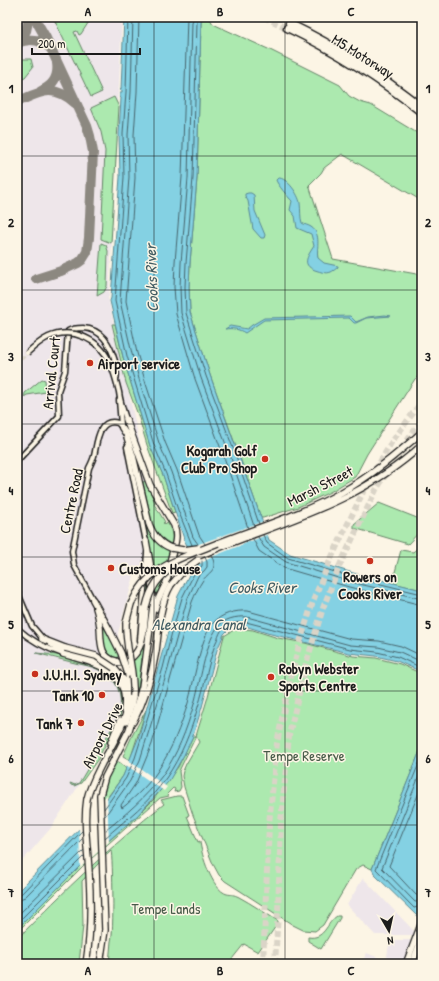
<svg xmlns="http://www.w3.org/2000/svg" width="439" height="981" font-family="'Patrick Hand',sans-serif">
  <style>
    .built { fill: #eee6ea }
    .green { fill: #ace9af; stroke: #648266 }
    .water { fill: #84d1e3; stroke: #5a8993 }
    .pier { fill: #fcf5e5 }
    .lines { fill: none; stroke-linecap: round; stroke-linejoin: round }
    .shore { stroke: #46646c; stroke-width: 1 }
    .taxiway { stroke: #8c8880; stroke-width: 10 }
    .tertiary-tunnel { stroke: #dad4c7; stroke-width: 4; stroke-dasharray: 4 2; stroke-linecap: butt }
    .motorway-tunnel { stroke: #dad4c7; stroke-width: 6; stroke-dasharray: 6 3; stroke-linecap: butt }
    .tertiary-casing { stroke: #1c1c1c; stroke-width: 7 }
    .primary-casing { stroke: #1c1c1c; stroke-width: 8 }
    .trunk-casing { stroke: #1c1c1c; stroke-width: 8 }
    .motorway-casing { stroke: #1c1c1c; stroke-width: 9 }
    .tertiary { stroke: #fcf5e5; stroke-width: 4 }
    .primary { stroke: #fcf5e5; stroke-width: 5.5 }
    .trunk { stroke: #fcf5e5; stroke-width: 5.5 }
    .motorway { stroke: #fcf5e5; stroke-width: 6 }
    .tertiary-bridge-casing { stroke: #1c1c1c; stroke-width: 7; stroke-linecap: butt }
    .primary-bridge-casing { stroke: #1c1c1c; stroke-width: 8; stroke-linecap: butt }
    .trunk-bridge-casing { stroke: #1c1c1c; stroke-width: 8; stroke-linecap: butt }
    .tertiary-bridge { stroke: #fcf5e5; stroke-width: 4 }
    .primary-bridge { stroke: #fcf5e5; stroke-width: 5.5 }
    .trunk-bridge { stroke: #fcf5e5; stroke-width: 5.5 }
    .grid { fill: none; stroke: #1c1c1c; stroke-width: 1; stroke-opacity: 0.55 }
    .poi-dot { fill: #c8321e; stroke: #fcf5e5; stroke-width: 1.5 }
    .labels { text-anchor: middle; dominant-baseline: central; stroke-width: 3; stroke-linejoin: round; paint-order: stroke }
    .street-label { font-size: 15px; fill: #1c1c1c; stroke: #fcf5e5 }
    .poi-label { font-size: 15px; font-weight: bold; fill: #1c1c1c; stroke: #fcf5e5; text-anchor: start }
    .park-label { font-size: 15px; fill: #475a48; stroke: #fcf5e5 }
    .water-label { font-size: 16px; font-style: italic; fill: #405b62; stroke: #fcf5e5 }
    .neatline { fill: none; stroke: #1c1c1c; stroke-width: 1.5 }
    .grid-label { font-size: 13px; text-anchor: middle; font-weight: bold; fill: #1c1c1c }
  </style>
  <rect width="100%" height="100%" fill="#fcf5e5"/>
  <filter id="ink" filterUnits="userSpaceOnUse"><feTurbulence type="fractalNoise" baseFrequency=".025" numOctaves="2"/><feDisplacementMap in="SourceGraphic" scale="8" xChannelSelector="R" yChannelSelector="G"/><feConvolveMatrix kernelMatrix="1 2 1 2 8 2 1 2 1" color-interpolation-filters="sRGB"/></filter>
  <g filter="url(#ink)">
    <path class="built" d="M17,17h105l-3,68 -2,18 2,4 -10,190h-1l56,258 -30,21 -16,57 2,60 2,11 -7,27 -65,98 -33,38z
      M363,878l51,53 -1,4h-38l-28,-30z
      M390,940h21l-9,24 -41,-1 6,-10 19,8z"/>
    <path class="green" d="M53,17h39l-11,17 -2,1 -2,-4 -3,1 28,60 -11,5z
      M203,17h6l4,7 55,25 72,36 9,11 11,6 11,3 51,31v65l-80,-47 -18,14 -3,5 -12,12 24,74 89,16v98l-7,6 -48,75 -12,23 -25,15 -32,15 -35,11h-2l-22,-63 -29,-80 -20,-63 -1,-25 1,-24 7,-85 4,-156z
      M21,59h10l2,8 -8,10 -8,3v-19z
      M114,97l5,10 -8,136 -10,-4 4,-88 -4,-19 -10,-24z
      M101,243l5,2 2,6 -1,35 -3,6 -7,4z
      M112,324h3l8,33 27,89 13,29 12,37 -3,1 -25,-68 -9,-30 -12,-32z
      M42,379l3,1 1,12 -19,3 -3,2 1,-4z
      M146,481l9,22 -1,1 11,18 -2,1 4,1v-2c5,8 6,14 5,23l-13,-9 -1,1 -5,-9 -10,-46z
      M379,503l43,17v9l-14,15 -54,-16v-4z
      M144,517c8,15 8,27 27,33l-6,16 -1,15 -8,16h-2l-3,-33 2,-3 -1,-7h-2z
      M422,544v46l-30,-7 9,-33 12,2z
      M145,575h4l2,28 -7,53 -2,1 -5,42 -6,16 1,-54c16,-15 14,-33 17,-53l-5,-1z
      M103,622l16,33 -2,3c-15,-3 -14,-23 -16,-35z
      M237,628l16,2 25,8 27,5 48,13 23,2 24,6 22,10v72l-50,123 -9,-4 -7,4 -33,56 -8,6 -12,-1 -10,-5 -68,-44 -6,-6 -6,-11 -20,-49 -9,-28 -2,-11 1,-5 3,-7 13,-22 -3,-6 -17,35 2,16 -2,4 -5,1 1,-3 -2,-1 -6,6 2,2 -9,2 -77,68 -66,66v-3l54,-55 66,-58 16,-16 25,-33 15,-31h3l11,-36 17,-64z
      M36,653l21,2 21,5 29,11 8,8 6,12 2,7 -3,18 -22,43 -17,24 -7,3 -3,-1 -1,-2 5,2 4,-2 40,-67c4,-20 0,-37 -20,-46 -7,-4 -16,-5 -24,-7 -13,-3 -26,-7 -39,-10z
      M146,710l-16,50 -7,-4 9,-20z
      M114,762h5l8,6 -4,8 -21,29 5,-26z
      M177,796h5l7,19 -2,1 11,26 2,-1c1,13 12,49 27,53 5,1 6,0 12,3 13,7 26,16 39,24v2l-20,29 -14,-8 -12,15 7,5h-130l2,-23c3,-7 2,-81 0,-91l-29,31 1,44 -4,39h-62v-25c47,-48 95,-94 147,-135l-3,-4z
      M337,916h3v2l-19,31 -13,-8v-4c17,3 18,-14 29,-21z"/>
    <path class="water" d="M124,17h79l-2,5 -4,156 -7,85 -1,24 1,25 20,63 59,165 21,14 63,19 69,17v82l-25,-11 -21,-5 -27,-3 -82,-20 -22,-7h-8l-8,3 -5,5 -7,16 -15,57 -9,29 -9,19 -15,26 -32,35 -52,45 -68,68v-37l85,-86 21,-30 15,-37 40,-143 14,-27 7,-5 -14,-22 -22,-67 -13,-29 -27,-89 -13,-56 1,-3 9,-121 -1,-43 2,-36 -1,-1v-4h2v-2l-2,-1 1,-1z
      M278,178c9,-1 21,17 22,25 1,7 0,14 2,20 3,2 6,2 9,4 11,7 5,21 7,31l6,5 14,3v1c-2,2 -5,4 -7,5 -5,2 -9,0 -13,-1 -18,-5 -11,-14 -4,-25l-3,-12 -14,-6 -2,-12 -5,-6 2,-9c-4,-4 -15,-17 -16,-21z
      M248,193h3l3,2 1,16 10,24 -1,3h-3l-8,-9 -5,-28 -3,-5v-2z
      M385,315l6,1 -25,2 -10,5h-2l-5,-5 -85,2 -19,13c-6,-4 -13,-5 -20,-4l5,-3 17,3 5,-4 12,-7 86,-2 6,6 12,-5z
      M422,746v161l-4,8h-2l-41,-40 -3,-6z"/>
    <path class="pier" d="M264,521l5,13 -55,22 -25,14 4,-24z
      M128,760l39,27 -3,4 -38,-26z
      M107,795l2,47 -29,26 -1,-41z"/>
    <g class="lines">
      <path class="shore" d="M128,17l-2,75 -3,42 1,43 -9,124 12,55 27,89 12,29 12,36 14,35
        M133,17l-2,75 -3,43 1,42 -9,124 12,53 9,32 18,57 12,29 22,65 5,7
        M139,17l-2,75 -3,43 1,43 -9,123 11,52 9,31 19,58 12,28 22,65 6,9
        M187,17l-5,160 -7,85 -1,25 2,27 19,65 30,81 23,68
        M194,17l-2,5 -4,156 -7,85 -1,24 1,26 20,65 30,80 23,68
        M199,17l-2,5 -4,156 -7,85 -1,24 1,26 20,63 30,80 23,68
        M263,535l4,8 21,15 64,19 70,17
        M258,537l6,10 22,15 65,20 71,17
        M253,539l6,12 25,17 65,19 73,18
        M211,555c8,15 -1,16 -8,25 -5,7 -8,15 -11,22l-40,142 -16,39 -15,22 1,3 4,-3c11,-10 23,-21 31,-33 14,-21 24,-46 31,-69 6,-21 12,-63 24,-79 9,-10 23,-14 36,-13l103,28 28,2 22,5 21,10
        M422,756l-46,113 38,39 8,-2
        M422,769l-40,99 33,34 7,-1
        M422,785l-33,81 27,29h6
        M104,809l22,-31 9,-20 28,-90 9,-36 10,-34 13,-26 7,-6v-5
        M105,816l25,-35 10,-21 28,-91 19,-69 11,-24 6,-5 3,-4v-5l-2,-5
        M105,831c20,-16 41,-34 57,-55 15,-21 25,-47 32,-72 6,-20 11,-59 23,-76 6,-9 19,-12 30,-11l103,28 28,2 22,5 22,10
        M105,838c21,-19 45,-36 61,-60 15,-21 25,-47 32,-71 7,-22 10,-44 18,-65 2,-3 3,-8 5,-11 6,-8 16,-9 25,-9l104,27 27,3 21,5 24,11
        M17,895l4,-1 61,-63
        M17,900l8,-3 58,-59
        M17,916l67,-66
        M17,923l67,-67"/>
      <path class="taxiway" d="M34,17l12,21 41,88 3,10 3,16 -4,86 -2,14 -5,8 -4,3 -17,8 -25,8
        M17,42l9,-11 3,-14
        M17,43c12,-5 23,-5 33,5
        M41,91c12,-5 18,-15 16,-28
        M17,102c23,-10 36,-19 58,1"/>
      <path class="tertiary-tunnel" d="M17,363l10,-10"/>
      <path class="motorway-tunnel" d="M264,17l23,11
        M277,17l12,6
        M263,964l6,-140 8,-81 12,-58 11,-43 13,-41 15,-36 37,-77 26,-45 31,-42
        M275,964l3,-52 3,-90 8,-87 17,-71 17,-56 16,-41 37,-77 31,-49 15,-21"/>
      <defs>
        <path id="tertiary" d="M75,334c31,8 37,29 44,58 1,9 4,18 7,27
          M119,400l2,25
          M127,447l19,95
          M17,461l42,-45 -1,-25 7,-20 3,-40c5,-3 10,-3 15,-3 19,1 27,16 32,33 1,6 3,13 1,19
          M17,591l15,35 11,13
          M93,600l-19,-35 -2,-14 17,-83c2,-4 4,-8 5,-12 3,-12 4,-39 24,-33l5,6
          M17,628c14,13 28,20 46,26
          M140,640l7,-87
          M50,644l11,6 28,7"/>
        <path id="primary" d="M122,428l4,6 7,22 16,68c4,11 11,20 22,24
          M218,543c41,-16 85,-29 124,-51 29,-16 55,-38 80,-60
          M174,567c86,-41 175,-55 248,-122
          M96,608c2,6 3,12 4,19 1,13 -1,31 16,34
          M126,623l5,-19
          M86,659c9,1 18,5 28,4 31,0 30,-34 32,-56
          M126,722l5,-16 2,-10
          M133,722c11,-21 19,-47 23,-71 3,-22 3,-46 15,-66"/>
        <path id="trunk" d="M126,419l24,66 24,40c5,14 -1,23 -4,37 -1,7 -1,14 -4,21 -4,9 -9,16 -11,26
          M93,600l16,29
          M42,639l23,9
          M63,654c30,9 68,15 61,56
          M114,668l9,11 5,11
          M111,742l9,-22
          M86,964c5,-31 5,-61 3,-91 -1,-24 -6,-50 -2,-74 3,-13 9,-24 15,-36 17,-29 32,-54 26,-89
          M100,964l5,-34 -5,-135 5,-18 24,-47 13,-43 11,-81 -2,-37 -5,-28
          M406,964l16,-42
          M412,964l10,-26"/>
        <path id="motorway" d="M289,23c50,24 89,50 133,84
          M287,28c50,24 91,50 135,85"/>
      </defs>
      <use href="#tertiary" class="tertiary-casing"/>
      <use href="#primary" class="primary-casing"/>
      <use href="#trunk" class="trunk-casing"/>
      <use href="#motorway" class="motorway-casing"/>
      <use href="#tertiary" class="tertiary"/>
      <use href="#primary" class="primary"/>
      <use href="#trunk" class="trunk"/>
      <use href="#motorway" class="motorway"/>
      <defs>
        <path id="tertiary-bridge" d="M27,353c14,-13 27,-23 48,-19"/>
        <path id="primary-bridge" d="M171,548l12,2 15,-2
          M171,585l13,-15 14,-10
          M131,604c17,-39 51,-46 87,-61
          M146,607c4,-18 12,-31 28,-40
          M126,623c-1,25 9,49 7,73"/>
        <path id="trunk-bridge" d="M109,629l12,24 7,21
          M65,648l31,8 18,12"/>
      </defs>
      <use href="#tertiary-bridge" class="tertiary-bridge-casing"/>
      <use href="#primary-bridge" class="primary-bridge-casing"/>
      <use href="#trunk-bridge" class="trunk-bridge-casing"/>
      <use href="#tertiary-bridge" class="tertiary-bridge"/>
      <use href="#primary-bridge" class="primary-bridge"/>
      <use href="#trunk-bridge" class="trunk-bridge"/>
    </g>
  </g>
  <path class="grid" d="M154,17v947M285,17v947M17,156h405M17,290h405M17,424h405M17,557h405M17,691h405M17,825h405"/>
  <g class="poi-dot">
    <circle cx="90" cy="363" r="4"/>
    <circle cx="265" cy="459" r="4"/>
    <circle cx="370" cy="561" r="4"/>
    <circle cx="111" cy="568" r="4"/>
    <circle cx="35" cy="674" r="4"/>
    <circle cx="271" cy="677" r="4"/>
    <circle cx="102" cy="695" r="4"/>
    <circle cx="81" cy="723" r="4"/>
  </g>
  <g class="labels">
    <g class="street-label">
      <text transform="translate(363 56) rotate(32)">M5 Motorway</text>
      <text transform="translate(51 373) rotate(-84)">Arrival Court</text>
      <text transform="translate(320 486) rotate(-27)">Marsh Street</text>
      <text transform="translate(71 501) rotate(-78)">Centre Road</text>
      <text transform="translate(102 735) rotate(-63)">Airport Drive</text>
    </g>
    <g class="poi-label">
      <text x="98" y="363">Airport service</text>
      <text x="257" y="450" text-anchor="end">Kogarah Golf<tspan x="257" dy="17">Club Pro Shop</tspan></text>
      <text x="119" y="568">Customs House</text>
      <text x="370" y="576" text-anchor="middle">Rowers on<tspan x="370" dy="17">Cooks River</tspan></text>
      <text x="279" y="668">Robyn Webster<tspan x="279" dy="17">Sports Centre</tspan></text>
      <text x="43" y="674">J.U.H.I. Sydney</text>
      <text x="94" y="695" text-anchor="end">Tank 10</text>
      <text x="73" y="723" text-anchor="end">Tank 7</text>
    </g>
    <g class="park-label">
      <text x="304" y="755">Tempe Reserve</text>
      <text x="166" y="908">Tempe Lands</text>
    </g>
    <g class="water-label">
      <text transform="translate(151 278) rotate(-92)">Cooks River</text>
      <text x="262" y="587">Cooks River</text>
      <text x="199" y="624">Alexandra Canal</text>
    </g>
  </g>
  <rect width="439" height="981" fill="none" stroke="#fcf5e5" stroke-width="44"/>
  <g transform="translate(389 931) rotate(171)" stroke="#fcf5e5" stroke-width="3" paint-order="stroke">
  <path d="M0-3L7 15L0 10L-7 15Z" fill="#1c1c1c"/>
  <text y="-6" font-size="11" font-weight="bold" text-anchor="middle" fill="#1c1c1c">N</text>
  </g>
  <path d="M32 48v6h108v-6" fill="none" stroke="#1c1c1c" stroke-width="2"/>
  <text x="38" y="48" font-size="12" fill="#1c1c1c" stroke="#fcf5e5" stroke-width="3" paint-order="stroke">200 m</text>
  <rect x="22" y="22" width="395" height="937" class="neatline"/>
  <g class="grid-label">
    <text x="88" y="16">A</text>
    <text x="220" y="16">B</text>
    <text x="351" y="16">C</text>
    <text x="11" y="93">1</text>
    <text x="428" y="93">1</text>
    <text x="11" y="227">2</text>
    <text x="428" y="227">2</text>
    <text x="11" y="361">3</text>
    <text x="428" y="361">3</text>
    <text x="11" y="495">4</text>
    <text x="428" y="495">4</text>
    <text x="11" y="629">5</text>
    <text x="428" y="629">5</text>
    <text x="11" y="763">6</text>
    <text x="428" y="763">6</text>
    <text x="11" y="897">7</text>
    <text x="428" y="897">7</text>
    <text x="88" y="975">A</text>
    <text x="220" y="975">B</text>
    <text x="351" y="975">C</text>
  </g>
</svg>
